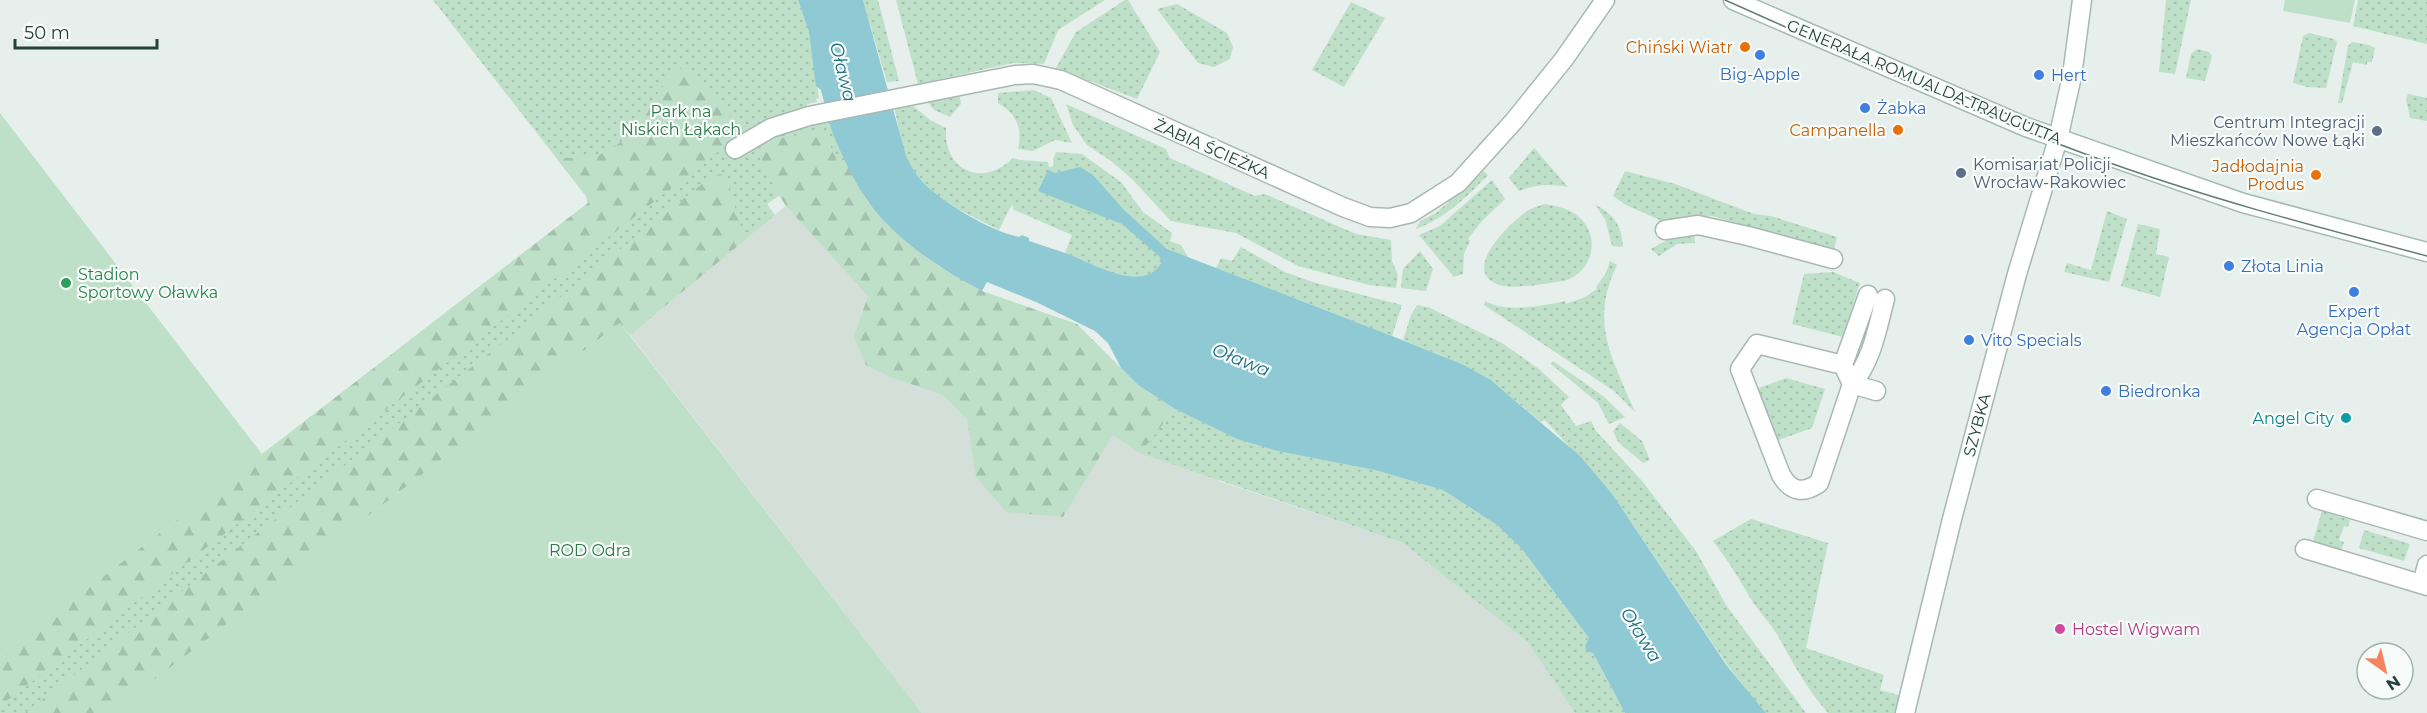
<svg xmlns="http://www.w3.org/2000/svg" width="2427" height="713" font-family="Montserrat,sans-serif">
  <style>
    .built { fill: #d4dfda }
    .grass { fill: url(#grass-dots) }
    .forest { fill: url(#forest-firs) }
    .garden { fill: #bfe0c8 }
    .water { fill: #8ec9d4 }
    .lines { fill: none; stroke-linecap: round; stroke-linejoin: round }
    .street-casing { stroke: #a8b8b2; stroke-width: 21 }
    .secondary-casing { stroke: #a4bbb3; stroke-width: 21 }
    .street { stroke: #fff; stroke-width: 18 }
    .secondary { stroke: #fff; stroke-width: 18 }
    .tram { stroke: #5f7d75; stroke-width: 1.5 }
    .food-dot { fill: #e8710a; stroke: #f7fbf9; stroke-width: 2 }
    .shop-dot { fill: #3f7fe0; stroke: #f7fbf9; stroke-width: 2 }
    .service-dot { fill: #5c6f8a; stroke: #f7fbf9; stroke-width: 2 }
    .leisure-dot { fill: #2e9e5b; stroke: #f7fbf9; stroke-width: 2 }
    .culture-dot { fill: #0f9aa8; stroke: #f7fbf9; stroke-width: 2 }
    .hotel-dot { fill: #d1479c; stroke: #f7fbf9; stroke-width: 2 }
    .labels { text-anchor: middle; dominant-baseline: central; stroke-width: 4.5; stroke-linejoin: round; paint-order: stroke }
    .food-label { font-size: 16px; fill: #c56008; stroke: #f7fbf9; text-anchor: end }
    .shop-label { font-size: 16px; fill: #366cbe; stroke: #f7fbf9; text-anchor: start }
    .street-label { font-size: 16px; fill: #24423a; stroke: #f7fbf9 }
    .park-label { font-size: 16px; fill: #2d7a4b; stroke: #f7fbf9 }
    .service-label { font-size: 16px; fill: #4e5e75; stroke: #f7fbf9; text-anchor: end }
    .leisure-label { font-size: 16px; fill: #27864d; stroke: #f7fbf9; text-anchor: start }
    .culture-label { font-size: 16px; fill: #0d838f; stroke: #f7fbf9; text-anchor: end }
    .hotel-label { font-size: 16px; fill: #b23c85; stroke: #f7fbf9; text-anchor: start }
    .water-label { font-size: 18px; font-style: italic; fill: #1c6f80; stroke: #f7fbf9 }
  </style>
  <defs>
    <pattern id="grass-dots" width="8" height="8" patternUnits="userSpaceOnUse" patternTransform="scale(1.5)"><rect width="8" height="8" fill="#bfe0c8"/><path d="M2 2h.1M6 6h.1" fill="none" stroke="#a4c1ad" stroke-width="1.8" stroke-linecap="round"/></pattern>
    <pattern id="forest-firs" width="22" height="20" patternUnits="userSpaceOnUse" patternTransform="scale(1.5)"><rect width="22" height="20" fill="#bfe0c8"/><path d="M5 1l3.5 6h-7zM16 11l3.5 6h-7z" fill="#a4c1ad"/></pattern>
  </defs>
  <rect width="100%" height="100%" fill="#e6efeb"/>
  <path class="built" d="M806,189l77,47 336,245 184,62 126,99 46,71h-653l-292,-378z"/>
  <path class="grass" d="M433,0h365l11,32 10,66 -3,1 1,3 -10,2 4,20 19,-4 4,16 13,28 -15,5 -46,37 -7,-10 -12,8 8,11 -145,120 -10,-12 -509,390h-111v-57l588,-453 -2,-7z
    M863,0h15l21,81 -12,1z
    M896,0h209l-47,30 -14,34 -31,-1 -95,21z
    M1125,0h3l32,52 -23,47 -81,-31 20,-36z
    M2166,0h25l-16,74 -16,-2z
    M2358,0h69v44l-74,-18z
    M1351,2l34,16 -41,69 -32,-17z
    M1177,4l50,29 6,14 -3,12 -16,8 -16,-4 -41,-54z
    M2309,33l25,6 3,3 -11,46 -19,-1 -14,-4 10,-47z
    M2352,42l17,3 6,3 -3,14h-5v3l-14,-3 -11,41h-4l10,-57z
    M2197,49l12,3 3,4 -7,25 -19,-3 5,-24z
    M1034,90l17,8 21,45 -17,-3 -22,11 -15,-2c5,-20 -2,-36 -20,-46v-10z
    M2408,94l19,4v23l-17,-3 -4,-19z
    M953,95l1,3 6,-1 1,7 -11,13 -16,-7 -8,-10z
    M911,104l19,16 16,8c-3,43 37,60 67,30l7,2 28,2 1,5 5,-1 -1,-6 3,-8 26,2 39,28 22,30 29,21 -2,8 11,4 7,12c-5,1 -13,1 -18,4 -9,4 -14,13 -24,15 -27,7 -56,-15 -81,-23l7,-18 -58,-25 -2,-6 -13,26c-34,-17 -77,-36 -93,-74 -6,-15 -8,-34 -12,-50z
    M1066,104l100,45 4,9 85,38 10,-2 91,40 35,6 1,21 6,14 -2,13 -27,-3 -71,-19 -62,-33 -65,-12 -39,-42 -21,-18 -24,-16 -14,-20z
    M1534,148l34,39c-18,-3 -32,-3 -49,4l-10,-13z
    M1484,171l4,4c-22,23 -43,43 -72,54l4,-8 16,-8z
    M1625,171l50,13 79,30 17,2 66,21 -3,13 -122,-34 -50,5 -36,-16 -13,-9z
    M1492,180l13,19 -24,23 -13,17 2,2 -6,13 -1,20 -9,3 -35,-42 21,-9z
    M1544,204c12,2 25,4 35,13 23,21 13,56 -15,64 -18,2 -49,9 -65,4 -40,-14 11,-62 28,-74 5,-3 11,-5 17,-7z
    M1595,205c19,8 27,22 28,42l-11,-1 -7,-27z
    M2107,211l20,8 -18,63 -45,-10 3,-9 24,7z
    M2138,224l22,5 -4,25 13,3 -9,40 -39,-11z
    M1694,233l1,10 -18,1 -18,12 -8,-7 23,-13z
    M1241,247l44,25 31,11 86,22 -10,31 -176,-68 5,-10 11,3z
    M1420,251l13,18 -7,22 -25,-3 2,-19z
    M1610,261l7,4c-28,58 -5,92 18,147l-21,-21 -130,-86 1,-4c21,12 57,5 80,0l1,3 19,-7 12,-8 -1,-2 10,-14z
    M1833,272l27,11 -17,54 -51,-13 12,-50z
    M1417,305l11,2 74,36 37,26 30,28 -8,8 15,21 15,-5 5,10 46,50 54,70 30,54 80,108h-40l-3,-3 -35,-44 -115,-171 -68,-75 -4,2 -50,-42 -27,-15 -61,-25 8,-25z
    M1553,361l50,35 22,21 -16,7 -11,-21 -47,-39z
    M1786,378l39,11 -13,39 -36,13 -20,-52z
    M1175,409l62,30 138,31 68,20 54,35 25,24 67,89 -4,8 8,7 32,60h-50l-47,-71 -125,-99 -263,-90z
    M1620,423l22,18 8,19 -7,3 -25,-21 -5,-11z
    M2322,511l28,9 -2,7 -4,-1 -5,14 5,2 -3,8 -28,-9z
    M1751,519l77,24 -22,105 78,27 -4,15 22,6 -5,17h-69c-21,-24 -35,-50 -50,-77 -8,-13 -19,-24 -27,-37 -12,-20 -23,-39 -38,-58z
    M2364,530l46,14 -6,17 -45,-13z"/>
  <path class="forest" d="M686,65l50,59 1,13 -285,222 -452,347v-50l588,-453 -2,-7 -29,-37c14,-2 34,0 47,-6 38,-18 48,-67 82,-88z
    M824,130l15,36 8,-2 20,37 30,32 42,33 43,25 95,33 61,61 37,24 -35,44 -27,-18 -50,82 -57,-5 -30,-35 -9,-58 -24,-24 -53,-18 -24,-12 -12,-28 14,-41 -82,-90 -26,-44v-7l6,-14z
    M719,174l6,1 20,65 -115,95 -10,-12 -509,390h-86l493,-382 184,-147z"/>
  <path class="garden" d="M2285,0h70l-5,23 -67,-12z
    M0,113l262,341 -262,202z
    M620,323l302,390h-811l450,-345z"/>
  <path class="water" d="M798,0h65l43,156c4,8 9,17 15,24 20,22 69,51 98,57l3,-2 7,3v3c14,5 29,9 44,15 24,10 71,37 88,7l-1,-6 -38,-33 -84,-33 10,-21 7,3 25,-6 13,8 31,35 43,39 225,87 72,29 27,15 89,76 33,39 114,171 39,47h-141l-32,-60 -6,-2 -2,-5 4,-8 -67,-89 -25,-24 -54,-35 -68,-20 -97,-19 -41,-12 -62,-30 -37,-24 -17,-17 -13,-25 -13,-12 -59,-29 -49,-20 -5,9c-41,-22 -87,-51 -115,-91 -13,-19 -25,-44 -34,-66 -5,-14 -8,-29 -12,-44l-5,-4 -7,-54z"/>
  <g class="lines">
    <defs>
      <path id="street" d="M735,149l36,-21 38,-12 206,-41 18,-1 28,6 282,127 27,10 20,1 21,-5 47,-30 56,-62 50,-62 41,-59
        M1665,230l33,-5 50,11 85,23
        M1843,365l-86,-21 -17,25 41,106c10,17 22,19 38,8l33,-99 -9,-19 25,-70
        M1876,391l-24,-7c20,-23 25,-55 33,-85
        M2317,499l110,32
        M2305,549l122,37
        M2422,584l5,-19
        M1905,713l47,-194 65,-245 41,-135 14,-63 10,-76"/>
      <path id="secondary" d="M1733,0l293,127 217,76 184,49"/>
    </defs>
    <use href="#street" class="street-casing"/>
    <use href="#secondary" class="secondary-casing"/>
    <use href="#street" class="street"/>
    <use href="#secondary" class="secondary"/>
    <path class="tram" d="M1725,0c120,53 240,110 363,155 111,41 225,71 339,101
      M1963,96l69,28"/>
  </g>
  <g class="food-dot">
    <circle cx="1745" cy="47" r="6"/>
    <circle cx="1898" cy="130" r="6"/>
    <circle cx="2316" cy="175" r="6"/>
  </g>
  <g class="shop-dot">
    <circle cx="1760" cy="55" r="6"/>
    <circle cx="2039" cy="75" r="6"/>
    <circle cx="1865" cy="108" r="6"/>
    <circle cx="2229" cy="266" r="6"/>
    <circle cx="2354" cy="292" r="6"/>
    <circle cx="1969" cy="340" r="6"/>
    <circle cx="2106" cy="391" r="6"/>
  </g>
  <g class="service-dot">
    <circle cx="2377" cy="131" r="6"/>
    <circle cx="1961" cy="173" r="6"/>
  </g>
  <circle class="leisure-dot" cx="66" cy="283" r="6"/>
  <circle class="culture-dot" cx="2346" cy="418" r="6"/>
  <circle class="hotel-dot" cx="2060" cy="629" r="6"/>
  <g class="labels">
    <g class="food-label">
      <text x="1733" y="47">Chiński Wiatr</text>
      <text x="1886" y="130">Campanella</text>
      <text x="2304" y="166">Jadłodajnia<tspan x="2304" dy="18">Produs</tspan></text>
    </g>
    <g class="shop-label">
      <text x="1760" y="74" text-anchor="middle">Big-Apple</text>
      <text x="2051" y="75">Hert</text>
      <text x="1877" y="108">Żabka</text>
      <text x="2241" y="266">Złota Linia</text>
      <text x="2354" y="311" text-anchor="middle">Expert<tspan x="2354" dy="18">Agencja Opłat</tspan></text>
      <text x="1981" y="340">Vito Specials</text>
      <text x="2118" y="391">Biedronka</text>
    </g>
    <g class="street-label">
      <text transform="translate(1924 82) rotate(23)">GENERAŁA ROMUALDA TRAUGUTTA</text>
      <text transform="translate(1212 149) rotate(24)">ŻABIA ŚCIEŻKA</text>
      <text transform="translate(1977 425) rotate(-75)">SZYBKA</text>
    </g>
    <g class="park-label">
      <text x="681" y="111">Park na<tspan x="681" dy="18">Niskich Łąkach</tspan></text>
      <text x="590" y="550">ROD Odra</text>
    </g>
    <g class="service-label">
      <text x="2365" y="122">Centrum Integracji<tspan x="2365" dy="18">Mieszkańców Nowe Łąki</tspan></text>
      <text x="1973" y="164" text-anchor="start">Komisariat Policji<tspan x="1973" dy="18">Wrocław-Rakowiec</tspan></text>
    </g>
    <g class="leisure-label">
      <text x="78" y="274">Stadion<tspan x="78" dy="18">Sportowy Oławka</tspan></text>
    </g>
    <g class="culture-label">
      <text x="2334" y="418">Angel City</text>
    </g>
    <g class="hotel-label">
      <text x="2072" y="629">Hostel Wigwam</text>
    </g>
    <g class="water-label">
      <text transform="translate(843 72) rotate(76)">Oława</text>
      <text transform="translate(1241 360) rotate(22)">Oława</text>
      <text transform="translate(1641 635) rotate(58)">Oława</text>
    </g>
  </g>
  <g transform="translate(2385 671) rotate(146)"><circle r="28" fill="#f7fbf9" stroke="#a3b1ad" stroke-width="1.5"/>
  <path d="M0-4.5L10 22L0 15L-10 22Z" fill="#f4845f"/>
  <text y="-9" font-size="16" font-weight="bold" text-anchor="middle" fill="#24423a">N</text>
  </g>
  <path d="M15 39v9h142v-9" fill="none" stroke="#24423a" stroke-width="3"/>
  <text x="24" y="39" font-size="18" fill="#24423a" stroke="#f7fbf9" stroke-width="4.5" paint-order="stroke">50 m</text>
</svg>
